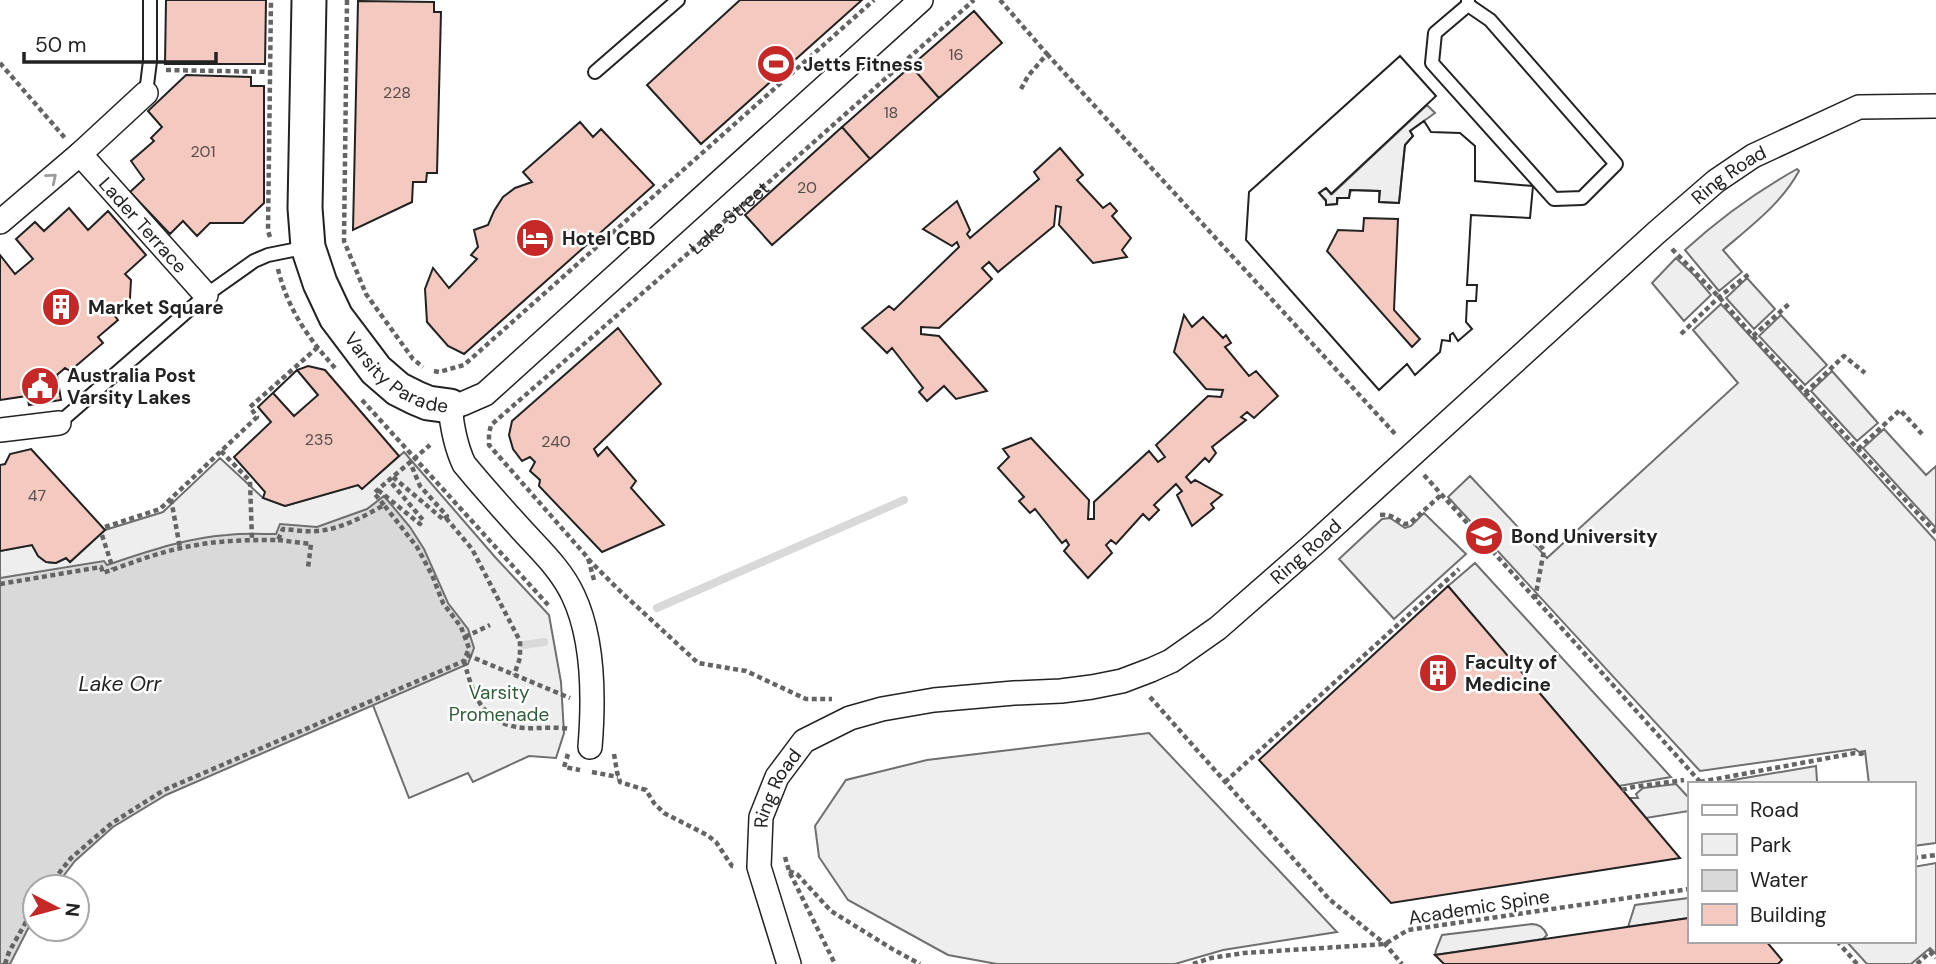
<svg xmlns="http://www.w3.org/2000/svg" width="1936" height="964" font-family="'DM Sans',sans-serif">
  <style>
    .green { fill: #eee; stroke: #6f6f6f; stroke-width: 2 }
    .water { fill: #d9d9d9; stroke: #6f6f6f; stroke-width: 2 }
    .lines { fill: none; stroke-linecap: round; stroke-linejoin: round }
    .stream { stroke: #d9d9d9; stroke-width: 8 }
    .building { fill: #f3c9c0; stroke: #222; stroke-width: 2; fill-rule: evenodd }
    .lane-casing { stroke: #222; stroke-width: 16 }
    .street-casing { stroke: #222; stroke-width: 26 }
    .secondary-casing { stroke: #222; stroke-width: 37 }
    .path { stroke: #646464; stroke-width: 4.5; stroke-dasharray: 5 3.5; stroke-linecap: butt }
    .lane { stroke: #fff; stroke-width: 12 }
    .street { stroke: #fff; stroke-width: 23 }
    .secondary { stroke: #fff; stroke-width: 33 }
    .oneway { stroke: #9c9c9c }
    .labels { text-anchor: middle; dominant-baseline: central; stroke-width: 5; stroke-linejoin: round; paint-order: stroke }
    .number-label { font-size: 16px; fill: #564c4a }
    .poi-label { font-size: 19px; font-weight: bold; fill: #222; stroke: #fff; text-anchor: start }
    .street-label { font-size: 19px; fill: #222; stroke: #fff }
    .park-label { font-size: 19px; fill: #2f5e38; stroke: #fff }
    .water-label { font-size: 21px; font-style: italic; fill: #222; stroke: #fff }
  </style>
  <rect width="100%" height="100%" fill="#fff"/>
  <path class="green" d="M1427,105l8,8 -25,18 3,5 -8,9 -6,58 -20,-1v-11l-28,-1 -2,8h-11l-1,6 -11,1v-5l-7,-7 7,-5 6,6z
    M1797,169l2,2c-18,33 -48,55 -76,79l19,22 -23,19 -34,-41c34,-31 71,-58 112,-81z
    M1676,258l18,17 17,20 -27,26 -32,-38z
    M1747,278l28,31 -21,20 -28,-31z
    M1721,304l215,237v302l-23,3v-62h-44l-4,-33 -6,1 -4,-3 -155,22 -252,-274 22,-21 77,82 191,-175 -45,-53z
    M1781,315l46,50 -22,20 -46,-49z
    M1832,371l46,52 -21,18 -46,-50z
    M1884,429l42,46 10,-9v62l-73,-80z
    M404,452l91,105 54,58 12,67 3,51 -8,25 -27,-2 -56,26 -5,-9 -59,25 -40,-103 -10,-167 -359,61v-38l32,-6c8,15 18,24 34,13l4,4 35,-32 58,-18 57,-54 43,40 22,8 73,-21 4,4z
    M1424,513l42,41 -72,65 -55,-60 43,-40 8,-1 15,10 6,-2z
    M1475,563l196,214 -52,9 -171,-200z
    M1149,733l188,199 -114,18 -48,14h-178l-49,-9 -100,-55 -29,-43 -4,-31 31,-46 81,-20z
    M1816,766l1,15 -4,3 -98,-1z
    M1676,784l13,14v13l-43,7 -17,-20h9l-2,-4 7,-6z
    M1936,863v91l-6,-6 -19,16h-44l-21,-23h67v-74z
    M1689,898v20l-61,9 7,-22z
    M1532,924c8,0 12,4 15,11l-4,4 -108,16 1,-5 6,-15z"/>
  <path class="water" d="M384,496l26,31 14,22 24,54 20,26 6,19 -6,16 -302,131 -53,32 -38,34 -20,26h-20v28l-25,49h-10v-386l104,-17 3,4c39,-13 78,-27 120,-30 16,-2 33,-1 49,-1l4,-10 37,3 50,-18z"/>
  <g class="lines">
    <path class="stream" d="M657,608l247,-108
      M524,645l20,-3"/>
  </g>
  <path class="building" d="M166,0h100l-1,64h-100z
    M740,0h122l-161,144 -54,-59z
    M358,1l76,1v10h7l-4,161h-10l-1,9h-13l-1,20 -59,28z
    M974,11l28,32 -63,55 -28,-32z
    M1400,56l36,40 -105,98 -5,-6 -7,5 7,8v4l11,-1v-6h12l1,-8 30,1 -1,11 20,1 6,-58 8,-9 -3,-5 14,-10 7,11 29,1 15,13v35l58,5 -3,32 -59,-3 -4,70h10l-1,16h-9l-1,21 6,7 -14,12 -5,-8 -3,2v6l-8,-1 -2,12 -25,23 -8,-11 -28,26 -133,-150 3,-48zM1364,218l34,1 -4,91 26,29 -8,8 -85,-96 11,-21 25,1z
    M1400,56l36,40 -105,98 -5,-6 -7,5 7,8v4l11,-1v-6h12l1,-8 30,1 -1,11 20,1 6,-58 8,-9 -3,-5 14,-10 7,11 29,1 15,13v35l58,5 -3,32 -59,-3 -4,70h10l-1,16h-9l-1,21 6,7 -14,12 -5,-8 -3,2v6l-8,-1 -2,12 -25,23 -8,-11 -28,26 -133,-150 3,-48z
    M911,66l28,32 -69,61 -28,-32z
    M186,75l65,2v9h13v117l-21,20h-33l-13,13 -14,-15 -13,13 -40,-42 14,-13 -13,-18 23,-20 -3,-3 11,-11 -14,-16z
    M580,122l13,15 8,-8 53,56 -190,169 -16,-8 -21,-24 -2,-33 8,-21 16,20 28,-29 -6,-4 7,-8 -4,-17 14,-5 6,-14 9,-14 12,-9 17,-6 -9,-10z
    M842,127l28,32 -98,86 -27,-30z
    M1060,148l23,27 -6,5 26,28 7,-5 7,8 -5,5 19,22 -9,12 5,7 -34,6 -34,-38 2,-18 -5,-1 -2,20 -56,46 -9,-10 -7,6 10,11 -53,49 -18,-1v7l18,2 48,55 -31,8 -12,-13 -17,15 -8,-9 4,-4 -31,-40 -5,5 -25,-25 27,-22 5,4 65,-63 -2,-5 -5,4 -29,-17 34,-28 13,29 -3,4 3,4 69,-59 -5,-7z
    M69,208l19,22 20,-19 38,44 -21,19 6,6 -1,18 -16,17 4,5 -20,17 5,6 -33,28 -5,-3 -8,7 4,25 -32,5 -2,-9 -27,4v-145l15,19 18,-15 -17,-20 19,-17 9,9z
    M1184,315l8,12 11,-10 20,21 3,-3 5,8 -6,4 24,29 7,-5 22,25 -24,22 -7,-6 -6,5 5,3 -34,27 4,6 -7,9 -4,-4 -19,19 5,6 4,-3 27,15 -11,9 3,4 -22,18 -15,-31 5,-4 -6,-7 -22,21 5,5 -10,10 -6,-6 -27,30 -5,-4 -5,5 6,8 -24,25 -24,-27 5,-6 -3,-5 -4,3 -27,-34 -5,4 -11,-12 5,-4 -26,-29 11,-11 -6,-8 28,-11 58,62 -1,19h6v-17l55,-51 9,11 7,-5 -9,-12 52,-49 13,1 2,-7 -17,-1 -32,-37z
    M618,328l43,56 -67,65 4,7 9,-9 29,34 -5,7 33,37 -62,27 -63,-66 1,-6 -10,-9 5,-9 -5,-5 -8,4 -9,-12 -4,-14 3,-14z
    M308,366l17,4 74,86 -37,33 -4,-4 -73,21 -22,-8 2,-6 -31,-35 37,-35 -13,-15 39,-37z
    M297,370l21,25 -24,21 -21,-23z
    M31,449l74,81 -35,32 -4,-4 -10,5 -10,-1 -8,-6 -6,-11 -32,6v-86l5,-1 5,-10z
    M1448,586l171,200 61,72 -289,45 -132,-143z
    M1689,918v23h77l16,19 -4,4h-334l-9,-9z"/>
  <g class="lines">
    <defs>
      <path id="lane" d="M1468,5l22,15 126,144 -34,34 -28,1 -122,-136 3,-30 33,-28v-5
        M595,72l83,-72
        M146,93l4,-32v-61
        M59,423l147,-128 48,-34 14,-6 40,-8"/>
      <g id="street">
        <path d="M80,154l66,-61"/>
        <path id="s2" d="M0,222l80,-68 126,141"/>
        <path d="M0,430l59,-7"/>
        <path d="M590,747c4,-48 4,-108 -17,-152 -12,-26 -34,-46 -53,-67 -19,-21 -38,-42 -56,-64 -9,-19 -12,-37 -14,-58l12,-2 23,-10 436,-394"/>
        <path id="s3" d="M789,964l-30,-97 2,-50 16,-40 27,-36 46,-23 32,-9 52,-9 80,-7 47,-2 31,-4 30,-6 29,-11 20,-9 47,-33 96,-84 342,-311 60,-52 37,-25 106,-49 77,-1"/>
      </g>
      <g id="secondary">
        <path id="s4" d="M309,0l-4,208 3,39 12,36 16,34 40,53 22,19 18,9 12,5 22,3"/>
      </g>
    </defs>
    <use href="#lane" class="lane-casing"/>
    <use href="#street" class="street-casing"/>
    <use href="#secondary" class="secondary-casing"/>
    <g class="path">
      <path d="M347,0l-3,241 22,53 47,65 10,8"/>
      <path d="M1000,0l47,54 -19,22 -7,13"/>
      <path d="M1047,54l350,382"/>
      <path d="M0,63l65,75"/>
      <path d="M166,70l106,2"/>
      <path d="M270,237l-2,-6 3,-231"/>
      <path d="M1672,249l47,48 34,39 183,197"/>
      <path d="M278,269c10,41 30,69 58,100"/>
      <path d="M1681,334l38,-37 30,-23"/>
      <path d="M1753,336l37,-33"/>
      <path d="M434,371l5,1 25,-7 410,-365"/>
      <path d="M1805,393l39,-37 21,17"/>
      <path d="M362,400l187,206"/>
      <path d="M1858,449l42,-39 22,24"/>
      <path d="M221,451l29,30 2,59"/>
      <path d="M1424,475l278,309"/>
      <path d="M393,477l51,43 3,-4 -27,-30 -10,-24"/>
      <path d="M378,490l42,34 3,-4 -34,-40"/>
      <path d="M171,499l9,49"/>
      <path d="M384,505l-10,-12 56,-48"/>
      <path d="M1380,515c12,-1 15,4 25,9l5,-1 31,-28"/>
      <path d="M446,518l26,31 48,92v17l-6,17"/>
      <path d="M105,527l55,-18 97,-92 -7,-10 68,-60"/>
      <path d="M102,535l11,34"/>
      <path d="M278,540l33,4 -3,24"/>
      <path d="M588,559l32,32 78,72 48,8 60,28h26"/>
      <path id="s1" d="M594,580l-6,-22 -99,-113v-11l2,-9 209,-182 274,-243"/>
      <path d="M0,584l101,-17 2,6c31,-11 61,-23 94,-28 27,-5 54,-5 81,-5l5,-11c11,1 23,3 34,2 24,-2 46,-14 67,-26l33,42 15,28 11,28 18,24 8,21 -5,13 -300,129 -52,33 -41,35 -23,29"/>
      <path d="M1535,599l9,-49 -7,-9"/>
      <path d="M465,637l25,-12"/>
      <path d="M467,655l103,43"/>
      <path d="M464,661c10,36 18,63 60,67 15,1 30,-2 44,1"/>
      <path d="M1150,697l179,202 56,45 17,20"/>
      <path d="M568,754l-4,13 16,3"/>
      <path d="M614,754l3,18 3,10 26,8 8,13 10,10 43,22 9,7 16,24 4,1"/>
      <path d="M592,772l26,5"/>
      <path d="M1225,782l234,-213"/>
      <path d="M1700,782l155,-29 7,1 1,2"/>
      <path d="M1622,790l11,-3 51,-7"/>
      <path d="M785,857l4,14 46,93"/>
      <path d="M1913,858l23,-3"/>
      <path d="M789,871l8,3 34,37 63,39 26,14"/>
      <path d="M1837,941l20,23"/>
      <path d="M5,964l4,-12 26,-46"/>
      <path d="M1193,964l18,-6 33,-5 141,-9 23,-14 281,-41"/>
      <path d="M1917,964l13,-12 6,6"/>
    </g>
    <use href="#lane" class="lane"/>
    <use href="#street" class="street"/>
    <use href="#secondary" class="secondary"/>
  </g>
  <defs><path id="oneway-chevron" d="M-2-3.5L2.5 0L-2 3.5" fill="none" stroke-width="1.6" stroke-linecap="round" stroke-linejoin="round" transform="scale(1.75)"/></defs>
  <use class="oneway" href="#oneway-chevron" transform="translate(52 178) rotate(-40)"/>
  <defs>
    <symbol id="stadium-disc" viewBox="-11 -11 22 22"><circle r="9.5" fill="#c62828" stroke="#fff"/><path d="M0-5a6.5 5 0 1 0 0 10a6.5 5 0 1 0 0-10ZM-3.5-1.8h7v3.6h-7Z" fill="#fff"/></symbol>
    <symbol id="hotel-disc" viewBox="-11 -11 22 22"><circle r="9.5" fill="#c62828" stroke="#fff"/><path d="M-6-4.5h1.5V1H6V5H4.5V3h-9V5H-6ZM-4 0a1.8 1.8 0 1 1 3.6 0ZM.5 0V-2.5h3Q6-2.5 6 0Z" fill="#fff"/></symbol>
    <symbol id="building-disc" viewBox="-11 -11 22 22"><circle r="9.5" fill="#c62828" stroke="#fff"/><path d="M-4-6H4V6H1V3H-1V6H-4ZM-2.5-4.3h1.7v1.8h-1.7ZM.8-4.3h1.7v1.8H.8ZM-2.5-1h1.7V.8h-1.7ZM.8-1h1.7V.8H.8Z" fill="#fff"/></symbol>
    <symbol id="civic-disc" viewBox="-11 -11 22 22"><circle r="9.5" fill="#c62828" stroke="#fff"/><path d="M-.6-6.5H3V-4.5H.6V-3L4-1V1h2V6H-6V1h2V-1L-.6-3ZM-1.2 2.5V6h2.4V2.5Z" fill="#fff"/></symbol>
    <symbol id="university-disc" viewBox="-11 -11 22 22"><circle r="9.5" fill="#c62828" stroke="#fff"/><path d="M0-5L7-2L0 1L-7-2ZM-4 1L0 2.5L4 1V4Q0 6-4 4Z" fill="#fff"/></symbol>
  </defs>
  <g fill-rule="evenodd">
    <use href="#stadium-disc" x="754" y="42" width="44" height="44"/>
    <use href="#hotel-disc" x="513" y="216" width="44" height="44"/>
    <use href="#building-disc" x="39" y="285" width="44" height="44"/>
    <use href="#civic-disc" x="18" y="364" width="44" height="44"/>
    <use href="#university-disc" x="1462" y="514" width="44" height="44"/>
    <use href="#building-disc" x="1416" y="651" width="44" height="44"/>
  </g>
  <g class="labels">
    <g class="number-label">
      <text x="956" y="54">16</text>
      <text x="397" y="92">228</text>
      <text x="891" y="112">18</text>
      <text x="203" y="151">201</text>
      <text x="807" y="187">20</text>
      <text x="319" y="439">235</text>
      <text x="556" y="441">240</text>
      <text x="37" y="495">47</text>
    </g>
    <g class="poi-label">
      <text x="803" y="64">Jetts Fitness</text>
      <text x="562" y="238">Hotel CBD</text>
      <text x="88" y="307">Market Square</text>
      <text x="67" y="375">Australia Post<tspan x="67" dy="22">Varsity Lakes</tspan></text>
      <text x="1511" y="536">Bond University</text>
      <text x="1465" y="662">Faculty of<tspan x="1465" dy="22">Medicine</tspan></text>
    </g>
    <g class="street-label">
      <text stroke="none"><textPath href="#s3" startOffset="1360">Ring Road</textPath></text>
      <text stroke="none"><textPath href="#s1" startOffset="509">Lake Street</textPath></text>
      <text stroke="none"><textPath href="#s2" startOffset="200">Lader Terrace</textPath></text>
      <text stroke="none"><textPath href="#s4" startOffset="408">Varsity Parade</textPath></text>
      <text stroke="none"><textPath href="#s3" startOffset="793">Ring Road</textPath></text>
      <text stroke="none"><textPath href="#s3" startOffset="184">Ring Road</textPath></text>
      <text transform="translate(1479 907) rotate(-9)">Academic Spine</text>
    </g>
    <g class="park-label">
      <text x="499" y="692">Varsity<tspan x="499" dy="22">Promenade</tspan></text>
    </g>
    <g class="water-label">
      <text x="120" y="684">Lake Orr</text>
    </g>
  </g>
  <rect x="1688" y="782" width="228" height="161" fill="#ffffff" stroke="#a7a7a7" stroke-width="2"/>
  <rect x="1702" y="805" width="35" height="10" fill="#ffffff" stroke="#a7a7a7" stroke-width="2"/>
  <text x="1750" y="817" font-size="21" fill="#222222">Road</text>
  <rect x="1702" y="834" width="35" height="21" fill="#eeeeee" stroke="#a7a7a7" stroke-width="2"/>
  <text x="1750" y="852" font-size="21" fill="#222222">Park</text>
  <rect x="1702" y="870" width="35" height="21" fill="#d9d9d9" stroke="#a7a7a7" stroke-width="2"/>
  <text x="1750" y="887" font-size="21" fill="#222222">Water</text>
  <rect x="1702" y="904" width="35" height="21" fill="#f3c9c0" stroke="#a7a7a7" stroke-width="2"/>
  <text x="1750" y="922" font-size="21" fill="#222222">Building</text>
  <g transform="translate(56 908) rotate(96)"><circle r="33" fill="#ffffff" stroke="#a7a7a7" stroke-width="2"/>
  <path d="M0-5L12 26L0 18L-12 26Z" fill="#c62828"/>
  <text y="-10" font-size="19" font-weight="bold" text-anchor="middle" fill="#222222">N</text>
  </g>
  <path d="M24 52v10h192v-10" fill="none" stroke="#222222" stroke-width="3.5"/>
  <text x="35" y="52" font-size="21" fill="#222222" stroke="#ffffff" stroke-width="5" paint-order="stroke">50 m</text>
</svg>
